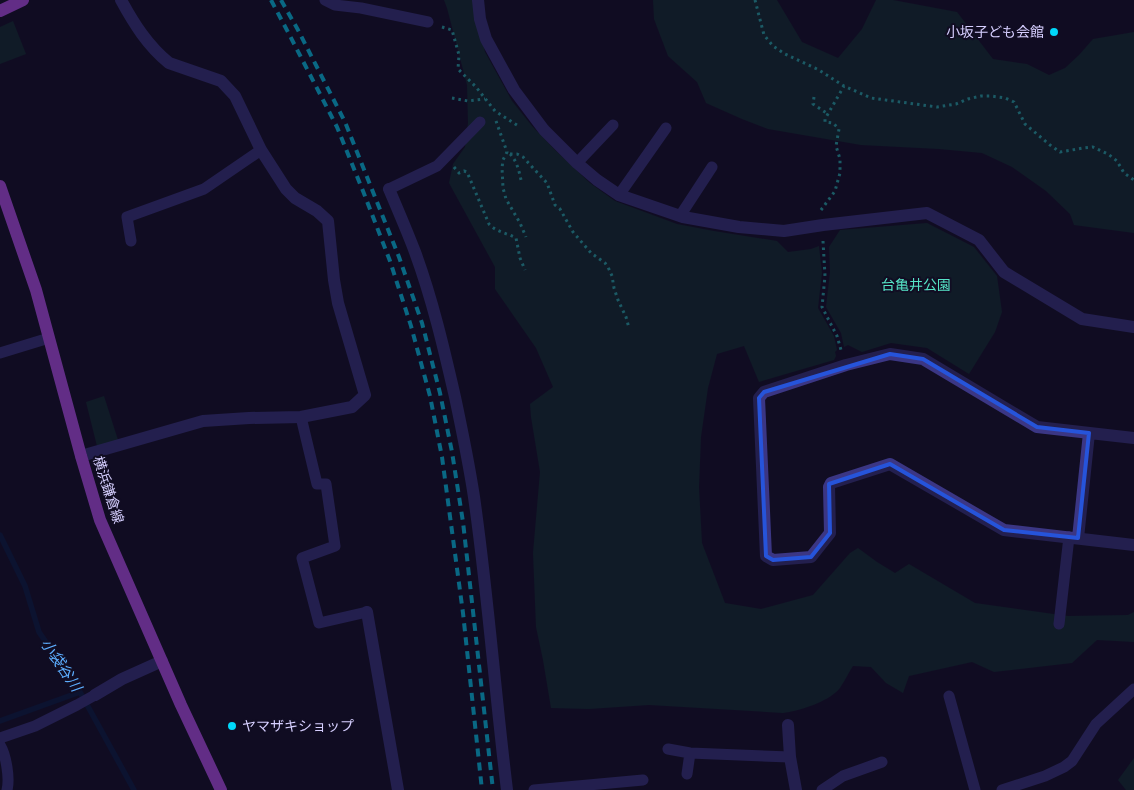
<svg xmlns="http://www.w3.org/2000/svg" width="1134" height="790" font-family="'Fira Sans','Noto Sans JP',sans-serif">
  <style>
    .green { fill: #102d2d }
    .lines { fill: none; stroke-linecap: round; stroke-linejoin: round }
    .stream { stroke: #071b42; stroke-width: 5.5 }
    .path { stroke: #29b9b6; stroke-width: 3; stroke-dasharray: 2.5 4; stroke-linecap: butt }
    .service { stroke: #3b3684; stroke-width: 11 }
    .minor { stroke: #3b3684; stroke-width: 12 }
    .primary { stroke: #c656ff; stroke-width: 12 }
    .rail { stroke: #00d8fa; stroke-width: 4; stroke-dasharray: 8 6; stroke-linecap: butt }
    .marked { fill: none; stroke: #2654da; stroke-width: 4; stroke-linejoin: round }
    .poi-dot { fill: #00d8fa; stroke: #110d23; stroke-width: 2 }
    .labels { text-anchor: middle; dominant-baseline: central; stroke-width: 4; stroke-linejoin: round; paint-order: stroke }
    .poi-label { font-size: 14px; fill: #d6cfff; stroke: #110d23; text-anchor: end }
    .park-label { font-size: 14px; fill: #56e4c6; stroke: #110d23 }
    .street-label { font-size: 14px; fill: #d6cfff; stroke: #110d23 }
    .water-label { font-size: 15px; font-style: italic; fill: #5daeff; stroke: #110d23 }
  </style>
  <rect width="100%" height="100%" fill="#110d23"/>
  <path class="green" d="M444,0h29l12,52 27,49 20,25 23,24 35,33 25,18 62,23 37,7 63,10 11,11 23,-3 8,-3 3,27 -4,35 16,28 3,14 -2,2 1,4 -2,4 -75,22 -15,-36 -27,8 -9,34 -7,49 -2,50 3,56 23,60 36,6 52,-14 37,-42 8,-5 19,14 18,11 14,-9 66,39 93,13 60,-1 6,-3v30l-37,-2 -25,23 -78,9 -22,-10 -63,14 -6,17 -17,-10 -15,-16 -18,-1c-5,7 -11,22 -18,27 -12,10 -36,18 -52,20l-134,-8 -60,4 -38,-1 -8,-48 -7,-33 -3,-74 7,-81 -9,-55 -1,-13 23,-17 -17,-39 -41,-59v-22l-46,-84 4,-19 12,-17 3,-24 -1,-38 -20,-77z
    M653,0h124l25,42 36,16 24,-29 14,-29h17l64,12 36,47 34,5 22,11 16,-7 14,-13 14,-16 41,-7v201l-60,-8 -4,-11 -24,-23 -34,-24 -30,-14 -43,-4 -78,-4 -93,-16 -26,-10 -36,-16 -9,-21 -29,-26 -14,-37z
    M13,21l13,33 -26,10v-37z
    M927,223l47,24 23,29 5,36 -7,20 -26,42 -42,-26 -36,-5 -29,9 -14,-7 -4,2 -3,-14 -15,-26 4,-35 -1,-25 11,-17z
    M104,396l14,44 -21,6 -11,-44z
    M1134,758v32h-8l-8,-10z"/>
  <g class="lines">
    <path class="stream" d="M0,535l25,51 14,46 41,60 54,98
      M0,721l80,-29"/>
    <path class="path" d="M755,0l9,35 9,11 12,8 34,16 25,16 27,12 66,9 19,-3 12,-5 13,-3h10l14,2 9,4 11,22 25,21 10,7 12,-2 11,-2 10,-1 15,7 9,7 7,12 10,7
      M442,27l10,3 7,25 -1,14 18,18 19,24 25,16
      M814,97l-1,7 15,10
      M452,98l16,3 17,-2
      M496,121l11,31 -4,8 -1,8 1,20 3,11 14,24 6,14
      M510,154h7l6,3 11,12 13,14 8,22 5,4 13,23 18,21 14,10 3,4 4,9 2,12 4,12 8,17 3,11
      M510,154c7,7 9,17 11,26
      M454,167l5,6 5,-2 3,1 22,52c7,8 18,9 27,14l4,20 5,12
      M821,210l14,-19 5,-18v-14l-4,-13 3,-17 -6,-6 -8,-1v-3l19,-33
      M823,241l2,35 -3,31 15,29 4,14"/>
    <path class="service" d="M325,0l10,5 26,3 67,14
      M577,163l36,-38
      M389,189l48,-23 43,-44
      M619,195l47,-67
      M680,216l32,-49
      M131,241l-4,-24 77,-28 57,-39
      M0,353l49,-15
      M301,417l16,67h9l9,62 -33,12 17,65 48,-11
      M1059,624l10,-87
      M949,696l26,94
      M0,738l35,-12 42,-21 18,-10
      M0,745c6,10 10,33 7,45
      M668,749l22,4 100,4
      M687,774l3,-21
      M534,790l109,-10
      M822,790l21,-14 39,-14
      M1002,790l43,-14 19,-9 8,-6 24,-37 38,-35"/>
    <path class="minor" d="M478,0l2,19 6,20 28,51 30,40 33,33 20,17 22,15 64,22 56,10 45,4 39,-6 104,-12 52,27 25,32 78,47 52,8
      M389,189c9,21 18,42 26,63 17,46 29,97 40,145 7,33 14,67 19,100 14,97 21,196 33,293
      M1134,438l-97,-11 -114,-68 -33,-5 -44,11 -82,27 -5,6 7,158 7,4 38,-3 19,-24 -1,-46 2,-4 59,-19 114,66 130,15
      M81,456l122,-35 46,-3 52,-1 51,-10 13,-12 -27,-92 -4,-23 -6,-59 -11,-10 -22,-13 -9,-9 -25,-39 -26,-54 -14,-15 -52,-18c-21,-17 -35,-39 -48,-63
      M1078,538l11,-105
      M367,612l31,178
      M95,695l27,-16 40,-18
      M788,725l2,32 6,33"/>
    <path class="primary" d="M0,11l23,-11
      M0,186l36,104 45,166 19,64 81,185 40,85"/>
    <path class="rail" d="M271,0l18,34 48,93 26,64 27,70 21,65 19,70 12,61 21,156 19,177
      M281,0l17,30 47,92 54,135 23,66 18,70 12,59 11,70 30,268"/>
  </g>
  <path d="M0 0H1134V790H0ZM890,354l33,5 114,68 52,6 -11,105 -74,-8 -114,-66 -61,20 1,49 -19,24 -38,3 -7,-4 -7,-158 5,-6z" fill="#110d23" fill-opacity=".55" fill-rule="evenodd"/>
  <path class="marked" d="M890,354l33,5 114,68 52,6 -11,105 -74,-8 -114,-66 -61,20 1,49 -19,24 -38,3 -7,-4 -7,-158 5,-6z"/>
  <g class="poi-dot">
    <circle cx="1054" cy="32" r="5"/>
    <circle cx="232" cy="726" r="5"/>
  </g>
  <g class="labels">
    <g class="poi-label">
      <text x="1044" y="32">小坂子ども会館</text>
      <text x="242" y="726" text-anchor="start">ヤマザキショップ</text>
    </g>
    <g class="park-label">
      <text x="916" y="285">台亀井公園</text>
    </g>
    <g class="street-label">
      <text transform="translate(108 490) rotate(72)">横浜鎌倉線</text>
    </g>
    <g class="water-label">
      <text transform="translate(61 665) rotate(56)">小袋谷川</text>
    </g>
  </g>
</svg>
